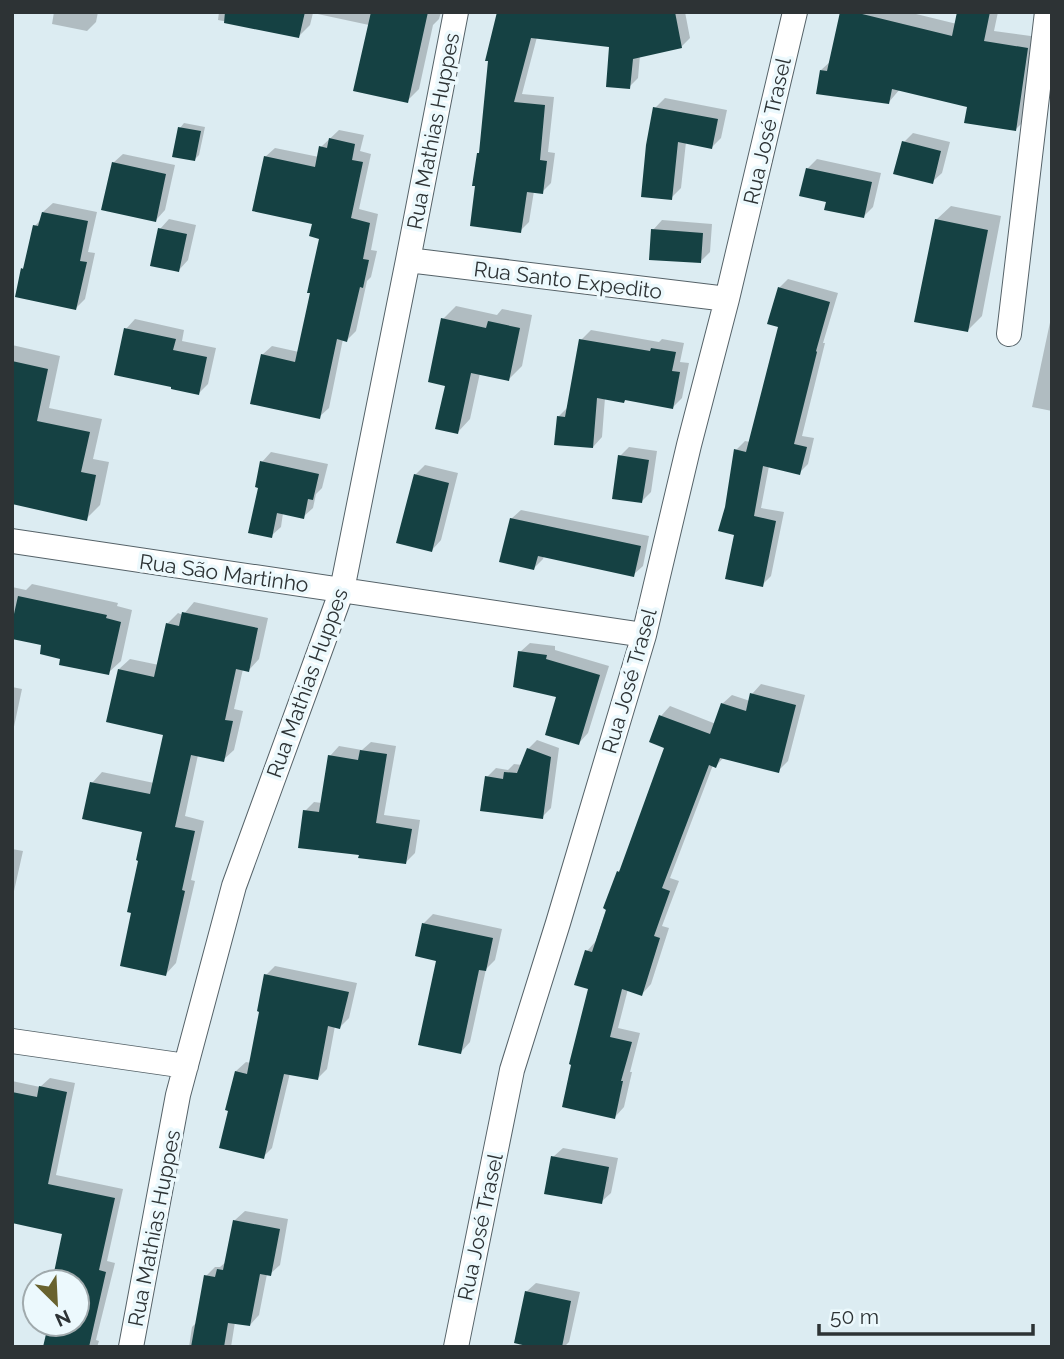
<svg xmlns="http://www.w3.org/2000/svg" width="1064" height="1359" font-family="Raleway,sans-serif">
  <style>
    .shadow { fill: #0003 }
    .building { fill: #154143 }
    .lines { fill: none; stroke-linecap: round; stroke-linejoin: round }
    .minor-casing { stroke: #556268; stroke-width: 26 }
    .minor { stroke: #fff; stroke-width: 24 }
    .labels { text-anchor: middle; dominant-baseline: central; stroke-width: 7; stroke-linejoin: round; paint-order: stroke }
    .street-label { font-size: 21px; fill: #2d3335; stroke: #ecf9fd }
  </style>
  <rect width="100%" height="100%" fill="#dcecf2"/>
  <path class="shadow" d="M54,12h44l-2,10 -9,9 -35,-7z
    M219,12h222l-2,7 -6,6 -14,64 -12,12 -38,-76 -56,-12 -3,12 -11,11 -81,-16z
    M499,12h186l5,26 -9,9 -41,8 -2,23 -9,9 -19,-42 -73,-8 -15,57 32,3 -6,55 7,1 -4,30 -9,9 -8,-1 -5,31 -9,9 -42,-77 3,-3z
    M842,12h66l49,12 2,-12h39l-4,19 44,6 -11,81 -11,11 -47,-23 -69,-17 -11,13 -68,-32 10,-9z
    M665,98l62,12 -6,28 -9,9 -26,-5 -5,46 -10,10 -16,-90z
    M184,123l21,4 -6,28 -5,5 -14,-32z
    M339,130l25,5 -4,16 11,3 -12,55 19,5 -7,36 6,1 -6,26 -4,4 -11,50 -9,9 -4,-1 -14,69 -10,9 -57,-62 10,-9 27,6 22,-115 -7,-15 -49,-65 10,-9 44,9 2,-10z
    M913,133l37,9 -8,31 -10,9 -28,-40z
    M123,154l52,11 -10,45 -9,10 -43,-57z
    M817,159l64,14 -8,34 -9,9 -36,-15 -21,-32z
    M53,203l44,9 -9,40 7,1 -10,46 -9,9 -54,-39 4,-4 9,-39 7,-8 1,-6z
    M951,206l50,10 -19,100 -15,15 -31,-111z
    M169,219l27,6 -8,35 -9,10 -19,-41z
    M662,220l50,4 -2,28 -10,10 -47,-32z
    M788,279l50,14 -15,50h2l-23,93 12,2 -6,26 -9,9 -30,-7 -8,42 23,4 -13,64 -9,9 -26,-51 -10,-27 10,-57 9,-9 5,1 30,-116 -10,-3 10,-36z
    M456,306l41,9 5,-6 30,6 -10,51 -13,13 -29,-6 -10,46 -12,13 -11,-48 -4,-65z
    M1052,313v98l-20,-4z
    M135,319l49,11 -2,11 34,7 -8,36 -9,9 -73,-64z
    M591,330l68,12 3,-3 22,4 -4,19 9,1 -7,35 -9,9 -46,-8 -3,2 -19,-3 -3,39 -9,10 -35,-30 10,-10 13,-67z
    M12,345l48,11 -11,52 53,11 -9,40 16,3 -9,43 -14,14 -74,-16z
    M629,447l28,4 -6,41 -9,9 -22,-45z
    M271,452l57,12 -6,24 -6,6 -3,14 -10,9 -20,-4 -2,14 -10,9 -11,-49 2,-25z
    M425,465l33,8 -17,67 -9,10 -17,-75z
    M521,510l128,26 -6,30 -10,9 -89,-19 -1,3 -9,9 -23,-49z
    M32,584l86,19 -1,3 15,4 -11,51 -13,12 -45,-15 -20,-14 -31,-7v-50l14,3z
    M194,602l74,16 -9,41 -10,11 -6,-1 -9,40 9,2 -9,39 -11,10 -25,-5 -13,61 19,5 -13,59 4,1 -19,82 -10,11 -33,-63 11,-80 -52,-48 10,-11 52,11 11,-50 -46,-64 11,-10 29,6 8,-41 11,-11 5,2z
    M530,643l25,3v4l54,16 -21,67 -9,10 -20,-47 -39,-44z
    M761,684l44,11 -17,66 -10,10 -54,-14 -8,9 -3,-1 -43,113 9,3 -17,45 7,2 -18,56 -9,10 -14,-5 -10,39 22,5 -10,39h2l-8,35 -9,10 -25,-129 -3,-37 9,-10 22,-69 4,-4 44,-121 -5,-31 9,-10 46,18 6,-20 10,-9 18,6 2,-7z
    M12,687l10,2 -10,47z
    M537,740l22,8 -8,60 -9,9 -55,-40 9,-9 12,2 6,-6 8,1 6,-16z
    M371,742l25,4 -12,69 36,5 -5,33 -9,9 -45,-8 -56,-43 9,-9 8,1 8,-47 9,-10 23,4z
    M12,849l11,2 -11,49z
    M433,914l69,15 -7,31 -9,9 -16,73 -9,10 -23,-93 -15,-35z
    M275,966l82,17 -8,35 -9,9 -5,-1 -8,43 -9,9 -28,-5 -18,75 -9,9 -27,-86 10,-9 5,1 10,-53 5,-35z
    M50,1078l25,5 -19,92 67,14 -16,72 8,2 -19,77 3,1 -2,6h-52l3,-15 -10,-2 1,-6h38v-42h-23l10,-50 -52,-11v-140l28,6z
    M563,1148l55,10 -7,35 -10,9 -48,-45z
    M245,1211l43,8 -8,46 -10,9h-3l-8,41 -9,10 -15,-3 -4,25h-42l3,-20 5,-5 9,-46 9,-9h5l7,-6 8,-41z
    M536,1283l44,9 -11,50 -5,5h-25l-13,-55z"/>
  <path class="building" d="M225,12h80l-6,26 -75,-15z
    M371,12h57l-20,91 -55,-12z
    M497,12h178l7,36 -49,11 -3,30 -24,-2 3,-40 -78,-9 -17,64 31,3 -5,55 7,1 -4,33 -16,-2 -6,41 -51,-7 5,-40h-3l5,-33h2l9,-92h-3z
    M840,12h14l98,24 5,-24h33l-6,29 44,7 -12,83 -52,-8 3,-16 -75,-18 -3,15 -73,-10 4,-24 7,1z
    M653,107l65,12 -6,30 -34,-7 -6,58 -31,-3 5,-52z
    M178,127l23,4 -6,30 -23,-4z
    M329,138l26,6 -3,16 11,2 -12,56 19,5 -7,36 6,1 -6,28 -3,-1 -13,55 -10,-3 -17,80 -70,-15 11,-50 34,8 15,-69h-3l12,-54 -10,-3 3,-12 -60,-13 12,-55 51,11 4,-21 8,2z
    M902,141l39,10 -8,33 -40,-10z
    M112,162l54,12 -10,48 -55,-12z
    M806,168l66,14 -8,36 -40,-8 2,-8 -27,-6z
    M42,212l46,9 -8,40 7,1 -11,48 -61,-13 6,-29 2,1 10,-44 5,1z
    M935,219l53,11 -20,102 -54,-10z
    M158,228l29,6 -8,38 -29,-6z
    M651,229l52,4 -2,30 -52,-3z
    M778,287l52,15 -14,49 1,1 -23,92 13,3 -7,28 -37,-9 -9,50 22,5 -13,66 -38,-8 9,-44 -16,-4 7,-24 9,-58 12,3 32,-125 -11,-3z
    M441,318l45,10 2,-7 32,7 -11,53 -38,-8 -13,61 -23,-5 10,-43 -17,-4z
    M124,328l52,11 -3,11 34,7 -8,38 -28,-6v-2l-57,-12z
    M579,339l71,12 1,-3 25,4 -4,19 8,1 -7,37 -48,-9 -1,3 -27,-5 -4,50 -39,-3 3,-29 8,1z
    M12,361l36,8 -11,52 53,11 -9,40 15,3 -9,46 -75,-17z
    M618,455l31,5 -7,43 -30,-4z
    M260,461l59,13 -6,26 -5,-1 -4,20 -27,-6 -5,25 -24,-5 10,-45 -3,-1z
    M414,474l35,9 -17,69 -36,-9z
    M510,518l131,28 -7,31 -96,-21 -4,14 -35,-8z
    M18,596l89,19 -1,3 15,4 -12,53 -50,-10 1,-6 -20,-5 1,-9 -29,-6v-16z
    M182,612l76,16 -9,44 -13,-3 -11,51 8,1 -9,41 -33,-7 -16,72 20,4 -13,59 3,1 -19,85 -46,-10 11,-53 -4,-1 11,-51 -2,-1 6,-28 -60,-13 8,-37 60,12 13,-59 -57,-13 12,-53 36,8 12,-54 13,3z
    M518,651l29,4 -1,4 54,16 -21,70 -34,-10 11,-38 -43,-10z
    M750,693l46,12 -17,68 -59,-15 -4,10 -7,-3 -47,123 8,3 -16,45 6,2 -18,58 -20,-7 -12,48 22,5 -11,39h2l-8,38 -53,-12 9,-42 -2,-1 19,-75 -14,-4 11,-35 7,2 14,-42 -3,-2 14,-37 2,1 45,-124 -15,-6 10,-27 51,19 11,-31 25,8z
    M527,748l24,9 -8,62 -63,-8 5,-35 18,3 1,-7 13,1z
    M360,750l27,4 -11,69 36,6 -6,35 -48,-6 1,-3 -61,-7 5,-38 16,2 9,-57 30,5z
    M422,923l71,15 -7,33 -7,-1 -18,84 -43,-9 18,-84 -21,-5z
    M264,974l85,18 -9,37 -12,-3 -10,54 -34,-6 -20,85 -45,-11 9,-37 -3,-1 10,-39 12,3 12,-62 -2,-1z
    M39,1086l28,6 -19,92 67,14 -16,72 7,2 -17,75h-46l3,-13 -5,-1 2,-9h34v-42h-25l10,-48 -50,-11v-131l25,5z
    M551,1156l58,11 -7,37 -58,-10z
    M233,1220l47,9 -9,47 -11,-2 -10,52 -22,-3 -4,24h-33l13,-72 11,2 2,-8 6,1z
    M525,1291l46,10 -9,46h-31l-17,-4z"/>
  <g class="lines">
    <defs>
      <path id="minor" d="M408,260l319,39
        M1009,334l38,-322
        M12,541l632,94
        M12,1041l174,25
        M131,1347l47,-252 56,-209 108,-296 66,-330 48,-248
        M456,1347l56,-277 46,-147 86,-288 45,-190 38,-146 68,-287"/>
    </defs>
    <use href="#minor" class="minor-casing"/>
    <use href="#minor" class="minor"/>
  </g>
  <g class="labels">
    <g class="street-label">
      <text transform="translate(433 131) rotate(-79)">Rua Mathias Huppes</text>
      <text transform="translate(767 131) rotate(-77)">Rua José Trasel</text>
      <text transform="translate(568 280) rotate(7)">Rua Santo Expedito</text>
      <text transform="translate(224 573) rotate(8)">Rua São Martinho</text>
      <text transform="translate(629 681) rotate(-74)">Rua José Trasel</text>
      <text transform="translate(307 683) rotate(-70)">Rua Mathias Huppes</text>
      <text transform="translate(480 1227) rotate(-78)">Rua José Trasel</text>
      <text transform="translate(154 1228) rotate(-79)">Rua Mathias Huppes</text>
    </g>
  </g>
  <rect width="1064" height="1359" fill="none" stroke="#2d3335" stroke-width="28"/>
  <g transform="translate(56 1303) rotate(156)"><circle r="33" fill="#ecf9fd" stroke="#a0aaad" stroke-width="2"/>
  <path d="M0-5L12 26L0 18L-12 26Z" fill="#68622e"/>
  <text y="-10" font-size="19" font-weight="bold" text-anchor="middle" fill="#2d3335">N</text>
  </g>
  <path d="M819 1324v10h214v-10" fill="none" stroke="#2d3335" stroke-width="3.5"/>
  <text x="830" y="1324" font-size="21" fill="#2d3335" stroke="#ecf9fd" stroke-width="5" paint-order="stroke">50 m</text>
</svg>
